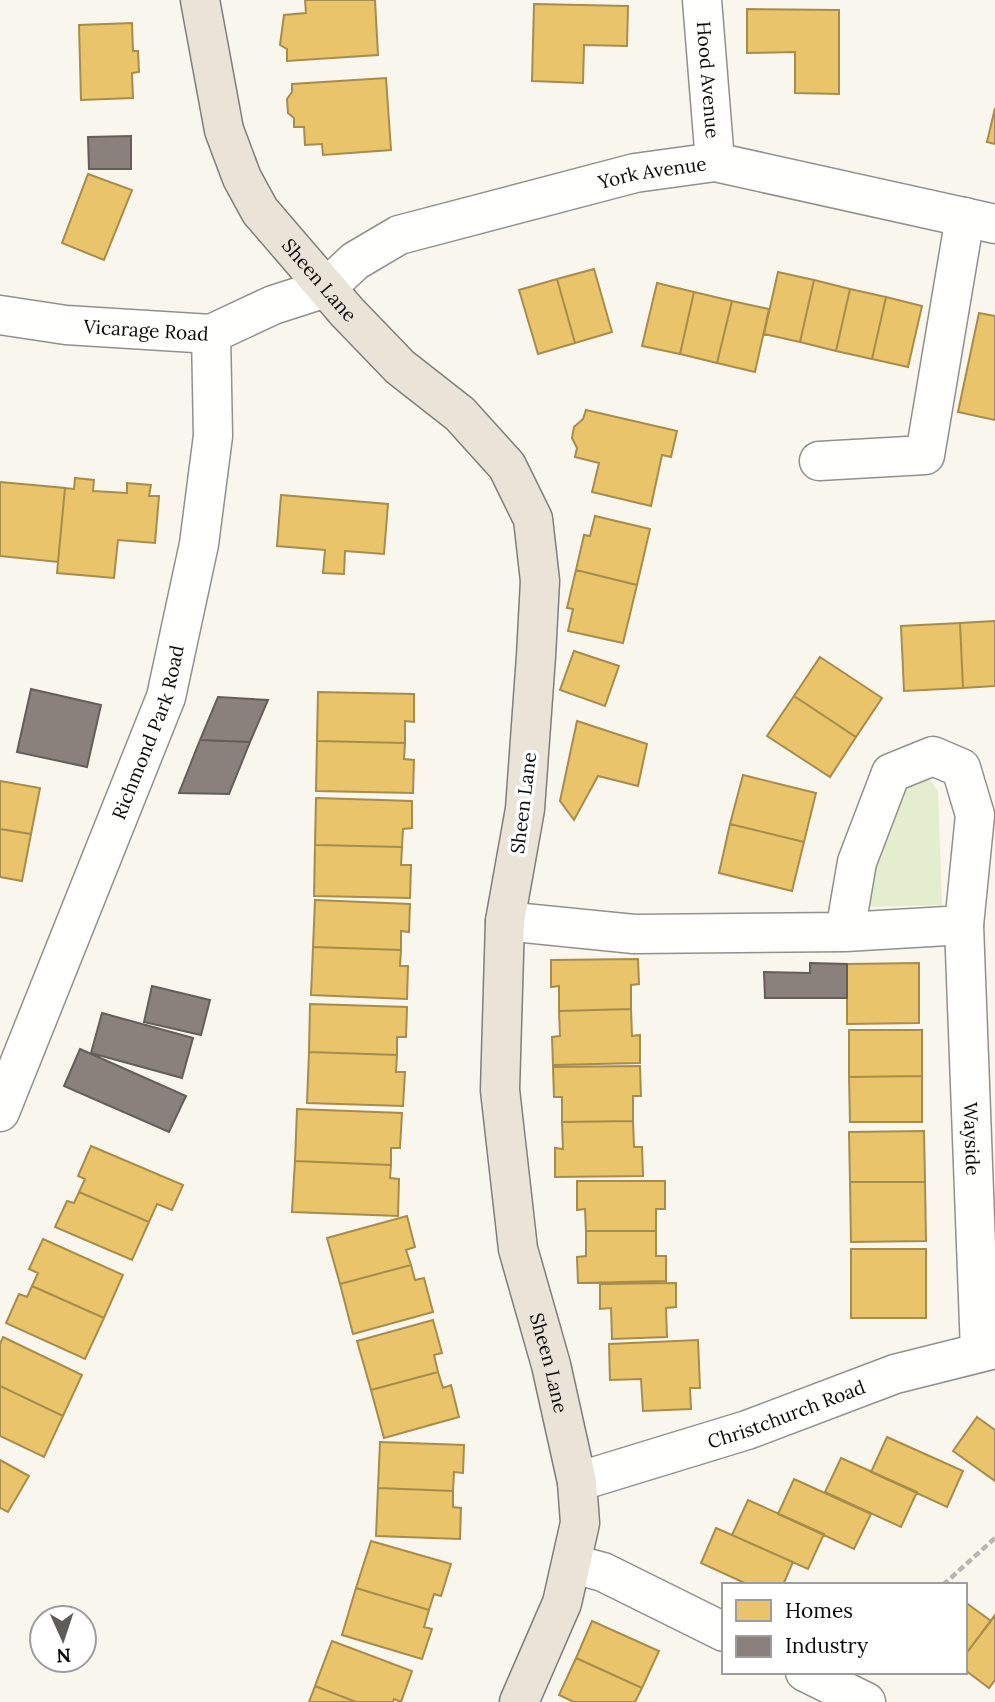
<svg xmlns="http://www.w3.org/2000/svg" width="995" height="1702" font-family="Lora,serif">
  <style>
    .green { fill: #e5edcf }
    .homes { fill: #e9c46a; stroke: #a68c4d; stroke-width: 2 }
    .industry { fill: #8a817c; stroke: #645d5a; stroke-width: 2 }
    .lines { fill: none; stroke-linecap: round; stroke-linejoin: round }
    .minor-casing { stroke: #92908d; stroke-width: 41 }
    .major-casing { stroke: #7f7e7a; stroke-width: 41 }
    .path { stroke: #b7b6b5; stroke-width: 4.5; stroke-dasharray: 7 3.5; stroke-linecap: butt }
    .minor { stroke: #fefefc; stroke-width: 38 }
    .major { stroke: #eae3d8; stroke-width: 38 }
    .labels { text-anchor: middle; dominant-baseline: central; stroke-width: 7; stroke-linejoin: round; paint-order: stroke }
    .street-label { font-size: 19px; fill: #0a0a0a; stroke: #fff }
  </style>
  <rect width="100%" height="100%" fill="#f9f6ee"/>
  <path class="green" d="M926,775l12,16 4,114 -76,2 26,-115z"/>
  <path class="homes" d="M305,0h70l3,55 -91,6v-12l-7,-4 4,-30 22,-2z
    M534,4l94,2 -1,40 -43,-1 -1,38 -51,-2z
    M747,9l92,1v84l-44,-1v-41l-48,1z
    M132,23l1,28h5l1,21 -7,1 1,25 -52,2 -2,-75z
    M386,78l5,72 -68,5 -1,-11 -17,1 -1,-18h-10v-9l-6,-5 -1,-14 5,-7v-8z
    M995,108v36l-8,-2z
    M88,174l44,16 -28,70 -42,-17z
    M594,269l18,63 -37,11 -18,-64z
    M778,272l36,8 -14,62 -36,-8z
    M557,279l18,64 -37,11 -19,-64z
    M814,280l36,9 -14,62 -36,-9z
    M657,283l37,9 -14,62 -38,-8z
    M850,289l36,8 -14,62 -36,-8z
    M694,292l38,9 -15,62 -37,-9z
    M886,297l36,9 -14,61 -36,-8z
    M732,301l37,8 -14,63 -38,-9z
    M979,313l16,3v104l-37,-8z
    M586,410l91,21 -6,26 -9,-2 -11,51 -59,-14 7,-29 -24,-6 2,-9 -5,-10 2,-11 9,-8z
    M75,478l19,2 -1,11 34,2v-10l24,2 -2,11h10l-4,47 -37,-3 -4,38 -57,-5 8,-85 9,1z
    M0,482l65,6 -7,74 -58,-6z
    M281,495l107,9 -4,50 -39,-3 -1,23 -21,-1 2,-23 -48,-4z
    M595,516l55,13 -13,56 -61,-15 8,-35 6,1z
    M576,570l61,15 -14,58 -55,-12 5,-22 -6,-1z
    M995,621v65l-32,2 -3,-65z
    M960,623l3,65 -59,3 -3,-65z
    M574,651l45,15 -14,40 -45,-16z
    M820,657l62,41 -26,39 -62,-41z
    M318,692l96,2v28l-9,-1v22l-88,-2z
    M794,696l62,41 -26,40 -63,-41z
    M577,721l70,23 -9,42 -40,-10 -24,44 -14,-19z
    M317,741l88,2 -1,16 10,1 -1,33 -97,-2z
    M743,775l73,18 -12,49 -74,-18z
    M0,781l40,7 -9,46 -31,-5z
    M316,798l96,3v27l-9,1 -1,18 -87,-2z
    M730,824l74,18 -12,49 -73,-18z
    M0,829l31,5 -9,47 -22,-4z
    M315,845l87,2 -1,18h10l-1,33 -96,-2z
    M315,900l95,4 -1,28 -8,-1v19l-88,-3z
    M313,947l88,3 -1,16h8l-1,33 -96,-4z
    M638,959l1,25 -8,1v24l-72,2v-25l-8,1v-27z
    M919,963v60l-72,1v-60z
    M310,1004l97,3 -1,30h-9v18l-88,-3z
    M631,1009l1,27 8,-1v28l-87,2 -1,-28 8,-1 -1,-25z
    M849,1030h73v46l-73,1z
    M309,1052l88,3 -1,17h9l-2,34 -96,-3z
    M640,1066l1,30h-8v25l-71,1v-25h-8l-1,-30z
    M922,1076v46h-72l-1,-45z
    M297,1109l105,4 -2,35h-9v17l-96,-4z
    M633,1121l1,26h8l1,29 -88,1v-29l8,1 -1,-27z
    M924,1131l1,51h-75l-1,-50z
    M91,1146l92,39 -11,25 -15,-6 -8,18 -70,-30 6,-13 -7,-3z
    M295,1161l96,4 -1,13 9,1 -1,37 -106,-4z
    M577,1181h88v28h-9v22h-70l-1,-22 -8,1z
    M850,1182h75l1,59 -75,1z
    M79,1192l70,30 -17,38 -77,-33 12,-26 7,2z
    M407,1216l8,31 -9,3 5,15 -71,19 -13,-46z
    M586,1231h70v25h10v25l-88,2 -1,-26 9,-1z
    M43,1239l80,36 -19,43 -72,-32 6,-13 -9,-4z
    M851,1249h75v69h-75z
    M411,1265l4,15 9,-2 9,34 -80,22 -13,-50z
    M676,1283v24l-10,1 1,29 -55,2 -1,-31 -11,1v-25z
    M32,1286l72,32 -19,41 -79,-36 13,-29 8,3z
    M433,1320l9,33 -8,2 4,17 -67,18 -14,-49z
    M3,1337l79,38 -19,41 -63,-30v-42z
    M698,1340l2,48h-10l1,21 -48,2 -2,-32 -31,1 -1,-36z
    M438,1372l5,16 8,-3 8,32 -75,21 -13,-48z
    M0,1386l63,30 -19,41 -44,-21z
    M977,1417l18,13v51l-42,-30z
    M887,1437l76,34 -16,36 -76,-35z
    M380,1442l84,3 -1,28 -9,-1 -1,19 -75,-3z
    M841,1458l76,34 -16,35 -76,-35z
    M0,1460l29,16 -21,36 -8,-4z
    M794,1479l77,35 -17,35 -76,-35z
    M378,1488l75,3v16l8,1 -1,31 -84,-3z
    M748,1500l76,34 -16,35 -76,-34z
    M716,1528l77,34 -10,23h-34l-48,-22z
    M371,1541l80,23 -10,32 -7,-2 -5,16 -73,-22z
    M356,1588l73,22 -5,17 8,2 -10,30 -80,-24z
    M965,1602l26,19 -26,34z
    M995,1615v65l-6,8 -24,-18v-15z
    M592,1621l67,30 -17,37 -66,-30z
    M332,1641l80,30 -11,31 -7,-3 -1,3h-37l-41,-16z
    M576,1658l66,30 -7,14h-61l-15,-7z
    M315,1686l41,16h-47z"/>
  <path class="industry" d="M131,136v33h-42l-1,-32z
    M31,689l70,16 -14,62 -70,-15z
    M218,697l50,3 -18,42 -50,-2z
    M200,740l50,2 -21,52 -50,-1z
    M810,963l37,1v34h-82l-1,-26 46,1z
    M152,986l58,14 -9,35 -57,-13z
    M102,1013l91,25 -11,40 -91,-25z
    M80,1049l106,47 -17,36 -105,-46z"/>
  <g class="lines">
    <defs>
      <g id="minor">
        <path id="s1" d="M702,0l13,162"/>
        <path id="s2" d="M0,315l66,10 145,9 62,-29 53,-17 29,-27 44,-26 236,-62 80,-11 280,62"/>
        <path d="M819,461l106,-6 40,-238"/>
        <path d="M505,921l129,13 211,-2 119,-7 11,-110 -14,-47 -28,-12 -42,17 -34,89 -12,70"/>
        <path id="s3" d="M964,925l16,426"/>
        <path id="s4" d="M0,1112l166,-415 33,-153 14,-108 -2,-102"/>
        <path id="s5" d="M577,1482l170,-52 148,-56 100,-25"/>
        <path d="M573,1564l30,8 121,60"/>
        <path d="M805,1672l61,30"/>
      </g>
      <g id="major">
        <path id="s6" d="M200,0l24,130 18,48 18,33 87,101 53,55 60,47 47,52 26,53 7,62 -4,75 -11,153 -20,112 -5,169 18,159 33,116 26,117 3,41 -18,80 -43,99"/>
      </g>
    </defs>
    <use href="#minor" class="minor-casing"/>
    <use href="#major" class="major-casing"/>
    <path class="path" d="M943,1585l52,-47"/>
    <use href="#minor" class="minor"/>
    <use href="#major" class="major"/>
  </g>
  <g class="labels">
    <g class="street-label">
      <text stroke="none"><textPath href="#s1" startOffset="80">Hood Avenue</textPath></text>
      <text stroke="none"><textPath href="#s2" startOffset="688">York Avenue</textPath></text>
      <text stroke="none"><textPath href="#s6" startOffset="312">Sheen Lane</textPath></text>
      <text stroke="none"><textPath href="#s2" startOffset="147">Vicarage Road</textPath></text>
      <text stroke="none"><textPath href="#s4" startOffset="408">Richmond Park Road</textPath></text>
      <text transform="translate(523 803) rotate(-83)">Sheen Lane</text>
      <text stroke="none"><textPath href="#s3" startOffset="214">Wayside</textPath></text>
      <text stroke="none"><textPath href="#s6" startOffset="1488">Sheen Lane</textPath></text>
      <text stroke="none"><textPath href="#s5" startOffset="220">Christchurch Road</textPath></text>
    </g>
  </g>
  <rect x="722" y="1583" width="245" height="91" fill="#ffffff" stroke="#9d9d9d" stroke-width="2"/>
  <rect x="736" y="1600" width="35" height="21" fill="#e9c46a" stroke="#9d9d9d" stroke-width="2"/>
  <text x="785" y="1618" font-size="21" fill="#0a0a0a">Homes</text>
  <rect x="736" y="1636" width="35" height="21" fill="#8a817c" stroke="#9d9d9d" stroke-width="2"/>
  <text x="785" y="1653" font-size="21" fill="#0a0a0a">Industry</text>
  <g transform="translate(63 1639) rotate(177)"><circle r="33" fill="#ffffff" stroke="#9d9d9d" stroke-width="2"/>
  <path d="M0-5L12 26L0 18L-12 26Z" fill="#5e5d5a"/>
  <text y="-10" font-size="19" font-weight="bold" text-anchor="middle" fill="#0a0a0a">N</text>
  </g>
</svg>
